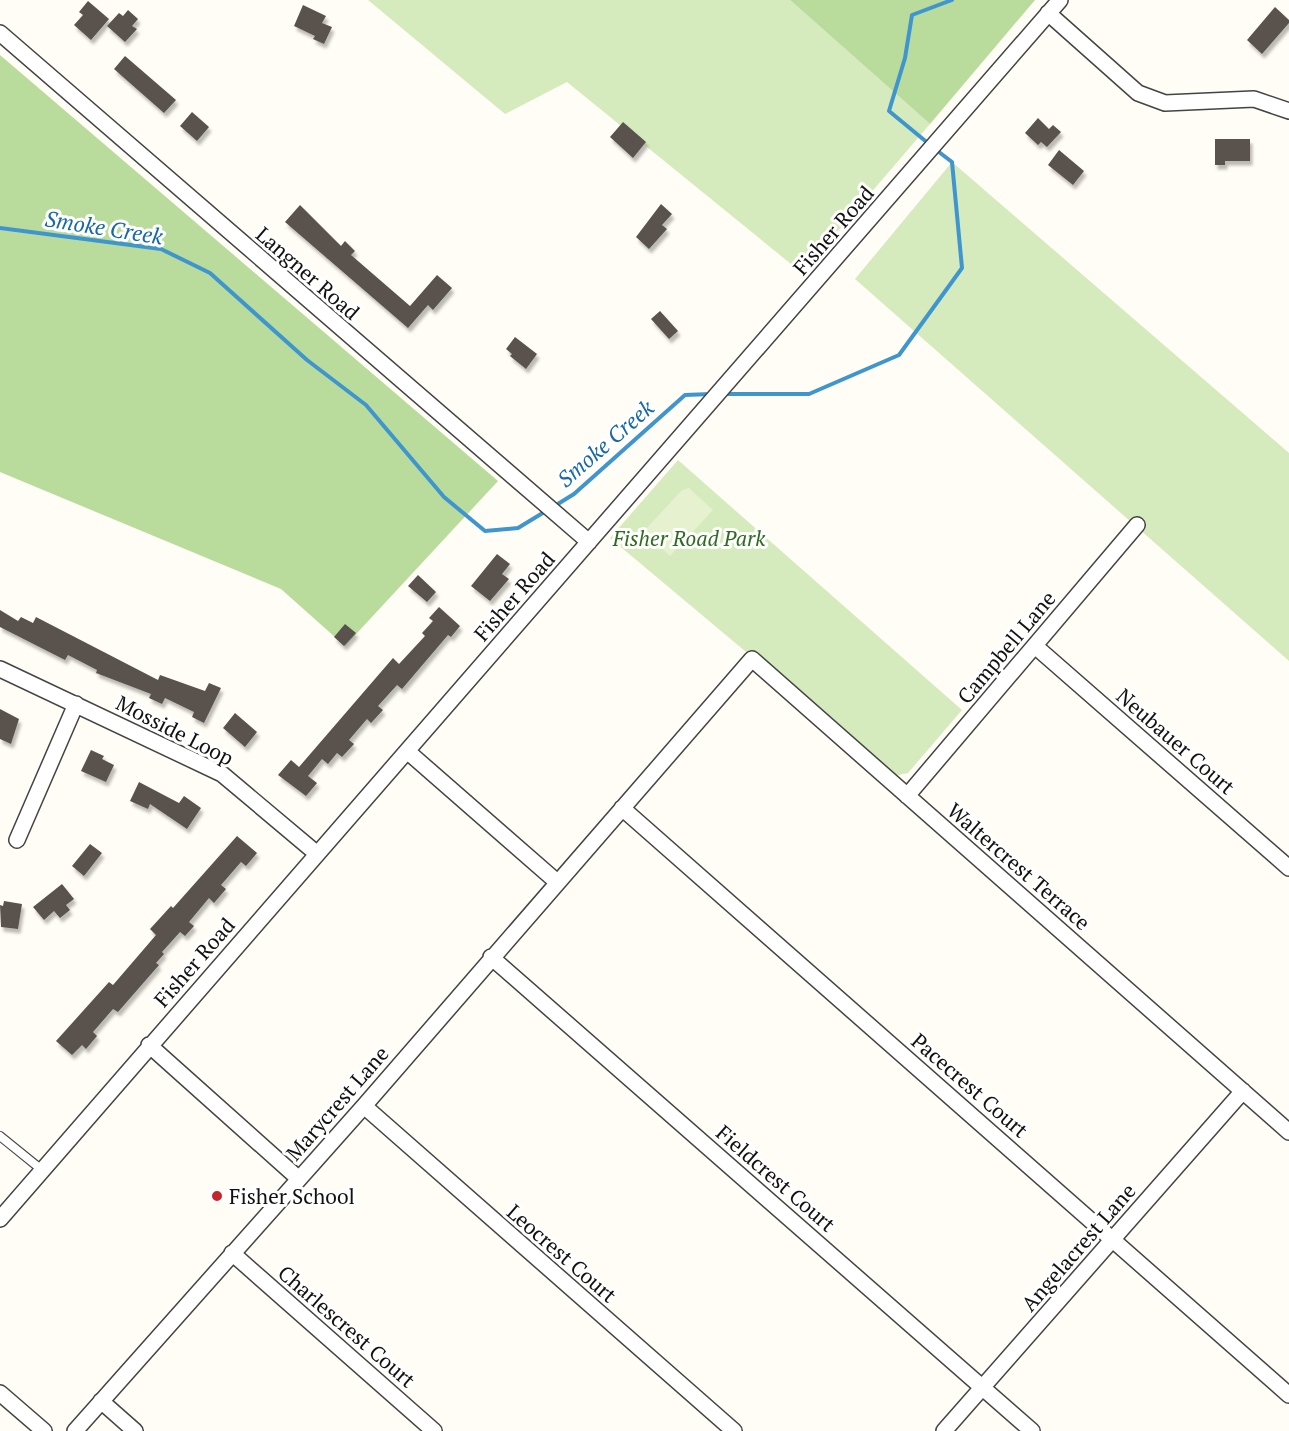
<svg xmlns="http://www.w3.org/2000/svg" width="1289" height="1431" font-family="'PT Serif',serif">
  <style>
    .green { fill: #d5ebbd }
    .forest { fill: #b9dc9c }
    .pitch { fill: #e6f2cf }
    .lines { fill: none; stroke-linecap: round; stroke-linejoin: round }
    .stream { stroke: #3f96cf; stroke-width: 4 }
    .building { fill: #5a524d; filter: url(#shadow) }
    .lane-casing { stroke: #444; stroke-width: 10 }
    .street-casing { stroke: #444; stroke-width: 18 }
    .lane { stroke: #fff; stroke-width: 8 }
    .street { stroke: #fff; stroke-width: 15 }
    .poi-dot { fill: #c4262e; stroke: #fff; stroke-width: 2 }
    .labels { text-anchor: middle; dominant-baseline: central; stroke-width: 6; stroke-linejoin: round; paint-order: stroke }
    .street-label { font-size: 21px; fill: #111; stroke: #fff }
    .park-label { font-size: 21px; font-style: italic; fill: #2f6b1f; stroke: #fff }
    .poi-label { font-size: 21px; fill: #111; stroke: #fff; text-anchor: start }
    .water-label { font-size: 22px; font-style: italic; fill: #1768a6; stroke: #fff }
  </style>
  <defs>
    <filter id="shadow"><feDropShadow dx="2.5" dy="4.5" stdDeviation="1.5" flood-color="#0004"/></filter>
  </defs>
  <rect width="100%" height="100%" fill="#fffdf5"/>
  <path class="green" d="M368,0h422l140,124 -128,149 -235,-191 -62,32z
    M952,162l337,291v208l-434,-382z
    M678,460l284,250 -54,63 -14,3 -284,-238z"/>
  <path class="forest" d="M790,0h245l-105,124z
    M0,55l498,426 -153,165 -64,-57 -281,-117z"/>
  <path class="pitch" d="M689,488l24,22 -43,46 -26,-25 38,-41z"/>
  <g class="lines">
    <path class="stream" d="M929,144l-40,-33 16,-53 7,-43 40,-15
      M0,228l161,21 49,24 97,87 59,45 78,92 41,34 33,-3 28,-17
      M724,394h85l90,-39 63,-87 -10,-106 -17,-13
      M553,507l21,-13 111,-99 26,-1"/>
  </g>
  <path class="building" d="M88,1l21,18 -18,21 -17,-15 9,-10 -4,-3z
    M303,5l23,11 -4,7 10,4 -8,17 -11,-5 2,-3 -21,-10z
    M1275,7l14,13v3l-27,31 -15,-14z
    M128,10l10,9 -6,7 5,3 -12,13 -18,-16 12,-13 4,3z
    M125,56l51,44 -12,13 -50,-44z
    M192,112l17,15 -12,14 -17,-15z
    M1038,118l11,11 4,-4 8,7 -14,15 -6,-5 -3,3 -13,-12z
    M623,122l23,20 -13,16 -23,-21z
    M1215,139h35v22h-25v4h-10z
    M1059,150l25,21 -11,14 -25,-20z
    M661,204l11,10 -10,11 5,4 -18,20 -13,-12z
    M300,205l41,41 4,-5 10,10 -4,4 59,51 27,-31 15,13 -19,22 -5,-5 -20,23 -123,-106z
    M660,311l18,20 -9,8 -18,-20z
    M515,337l22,17 -11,15 -16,-13 2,-2 -6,-5z
    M497,554l13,10 -8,10 7,5 -19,22 -19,-15z
    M418,575l18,17 -9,10 -19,-16z
    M439,607l21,19 -9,11 -3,-2 -46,54 -5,-4 -19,21 5,4 -12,13 -4,-4 -18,21 5,4 -12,13 -5,-4 -9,11 -6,-5 -14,17 9,7 -11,13 -28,-21 13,-15 8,7 94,-109 6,6 26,-28 -3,-3 11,-12 -4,-3z
    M0,610l18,11 3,-4 12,6 3,-6 122,63 2,-5 45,16 4,-8 12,5 -17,35 -12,-6 2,-5 -29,-14 -3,6 -13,-6 2,-4 -55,-21 1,-3 -29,-15 -3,5 -65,-33z
    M345,624l11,9 -12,13 -10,-9z
    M0,709l19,10 -8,25 -11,-5z
    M235,713l22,19 -12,15 -22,-19z
    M91,750l13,6 -2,3 12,6 -8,17 -25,-11z
    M139,782l40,21 5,-7 17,12 -14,21 -37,-25 -2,5 -18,-8z
    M237,836l20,17 -11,13 -5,-4 -20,23 5,4 -12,14 -5,-5 -20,24 5,4 -9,10 -5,-4 -18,20 2,2 -8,9 3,2 -41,47 -5,-3 -20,23 4,4 -11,13 -4,-4 -10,10 -16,-14 53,-59 4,3 43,-50 -6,-6 21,-23 2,2z
    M90,844l12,9 -18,23 -12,-10z
    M62,884l12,15 -8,6 4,5 -10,8 -6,-7 -10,9 -11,-13z
    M4,901l18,3 -4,25 -17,-2 -1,-22 3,1z"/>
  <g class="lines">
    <defs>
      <path id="lane" d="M0,1136l42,34"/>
      <path id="street" d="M1048,13l90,80 27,10 89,-4 35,12
        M0,33l589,509
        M1035,646l254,222
        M0,669l222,105 94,79
        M407,751l150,131
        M907,796l230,-271
        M622,808l667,587
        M17,840l59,-136
        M491,957l541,474
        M149,1045l150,134
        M364,1106l370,325
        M0,1219l1060,-1219
        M232,1253l202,178
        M0,1393l44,38
        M101,1401l34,30
        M75,1431l289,-325 388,-447 537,473
        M944,1431l299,-340"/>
    </defs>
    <use href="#lane" class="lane-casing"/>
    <use href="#street" class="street-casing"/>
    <use href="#lane" class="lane"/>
    <use href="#street" class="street"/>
  </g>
  <circle class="poi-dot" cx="217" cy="1196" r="6"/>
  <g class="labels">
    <g class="street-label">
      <text transform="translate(833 230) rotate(-49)">Fisher Road</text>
      <text transform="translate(308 273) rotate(41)">Langner Road</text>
      <text transform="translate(514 596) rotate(-49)">Fisher Road</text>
      <text transform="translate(1006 647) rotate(-50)">Campbell Lane</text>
      <text transform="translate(175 730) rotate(27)">Mosside Loop</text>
      <text transform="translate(1176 741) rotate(41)">Neubauer Court</text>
      <text transform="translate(1019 866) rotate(41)">Waltercrest Terrace</text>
      <text transform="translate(194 962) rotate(-49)">Fisher Road</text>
      <text transform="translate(970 1085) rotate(41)">Pacecrest Court</text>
      <text transform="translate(337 1103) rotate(-49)">Marycrest Lane</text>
      <text transform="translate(776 1178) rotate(41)">Fieldcrest Court</text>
      <text transform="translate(1078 1247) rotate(-49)">Angelacrest Lane</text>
      <text transform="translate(562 1253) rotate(41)">Leocrest Court</text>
      <text transform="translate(347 1326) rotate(41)">Charlescrest Court</text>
    </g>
    <g class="park-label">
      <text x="689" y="538">Fisher Road Park</text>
    </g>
    <g class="poi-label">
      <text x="229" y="1196">Fisher School</text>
    </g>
    <g class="water-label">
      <text transform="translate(104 227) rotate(9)">Smoke Creek</text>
      <text transform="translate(605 443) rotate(-41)">Smoke Creek</text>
    </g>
  </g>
</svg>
